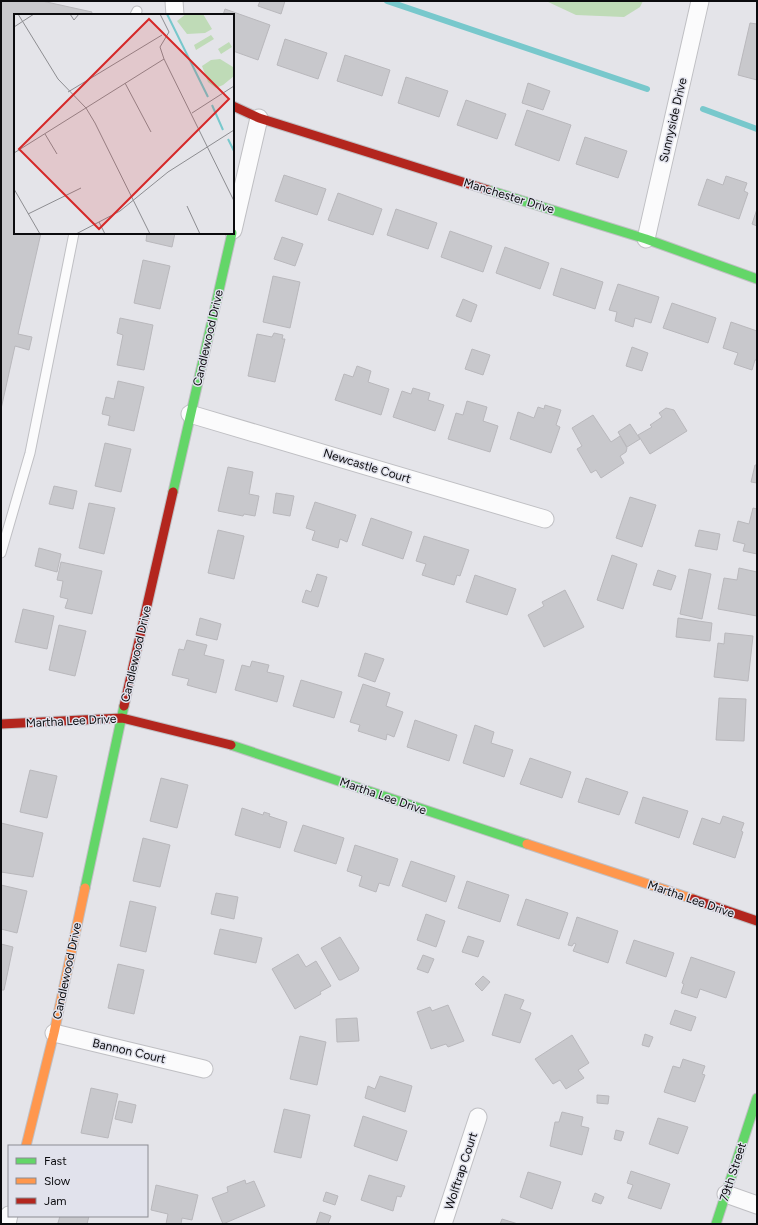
<svg xmlns="http://www.w3.org/2000/svg" width="758" height="1225" font-family="Figtree,sans-serif">
  <style>
    .green { fill: #bfdbb7 }
    .lines { fill: none; stroke-linecap: round; stroke-linejoin: round }
    .stream { stroke: #78c8cc; stroke-width: 6 }
    .building { fill: #c8c8cc; stroke: #b9b8bc }
    .lane-casing { stroke: #bfbfc3; stroke-width: 11 }
    .street-casing { stroke: #bfbfc3; stroke-width: 19 }
    .fast-casing { stroke: #bfbfc3; stroke-width: 11 }
    .slow-casing { stroke: #bfbfc3; stroke-width: 11 }
    .jam-casing { stroke: #bfbfc3; stroke-width: 11 }
    .lane { stroke: #fbfbfc; stroke-width: 9 }
    .street { stroke: #fbfbfc; stroke-width: 17 }
    .fast { stroke: #63d668; stroke-width: 9 }
    .slow { stroke: #ff974d; stroke-width: 9 }
    .jam { stroke: #b3261e; stroke-width: 9 }
    .labels { text-anchor: middle; dominant-baseline: central; stroke-width: 3; stroke-linejoin: round; paint-order: stroke }
    .street-label { font-size: 12px; fill: #0b0b0e; stroke: #e1e2ec }
    .inset-river { fill: none; stroke: #78c8cc; stroke-width: 2 }
    .inset-road { fill: none; stroke: #8d8d91; stroke-width: 1 }
    .view { fill: #d62828; fill-opacity: 0.15; stroke: #d62828; stroke-width: 2 }
    .inset-edge { fill: none; stroke: #0b0b0e; stroke-width: 2 }
  </style>
  <rect width="100%" height="100%" fill="#e4e4e9"/>
  <path class="green" d="M546,1h97l-3,6 -16,10 -48,-2z"/>
  <g class="lines">
    <path class="stream" d="M387,1l260,88
      M703,109l54,20"/>
  </g>
  <path class="building" d="M1,1h41l50,11 -1,3h-76v218h26l-23,101 14,3 -3,13 -14,-4 -14,63z
    M260,1h25l-4,13 -23,-8z
    M225,9l45,16 -12,35 -25,-9v-36h-10z
    M750,23l7,1v56l-19,-5z
    M285,39l42,14 -9,26 -41,-14z
    M345,55l45,15 -8,26 -45,-15z
    M406,77l42,14 -9,26 -41,-14z
    M528,83l22,8 -7,19 -21,-7z
    M466,100l40,14 -9,25 -40,-14z
    M527,110l44,15 -12,36 -44,-16z
    M585,137l42,14 -9,27 -42,-14z
    M284,175l42,14 -9,26 -42,-14z
    M726,176l21,7 -3,8 4,2 -9,26 -41,-14 9,-26 16,6z
    M338,193l44,16 -9,26 -45,-15z
    M396,209l41,14 -9,26 -41,-14z
    M757,209v17l-5,-2z
    M450,231l42,15 -9,26 -42,-15z
    M147,233h28l-3,14 -26,-6z
    M282,237l21,7 -8,22 -21,-7z
    M505,247l44,16 -9,26 -44,-16z
    M143,260l27,6 -10,43 -26,-6z
    M561,268l42,14 -8,27 -42,-14z
    M273,276l27,6 -10,46 -27,-6z
    M618,284l41,13 -8,26 -16,-5 -2,9 -18,-6 2,-9 -8,-2z
    M463,299l14,6 -6,17 -15,-6z
    M672,303l44,15 -8,25 -45,-15z
    M120,318l33,7 -9,45 -27,-5 6,-30 -6,-2z
    M731,322l26,9v29h-2l-3,10 -18,-6 4,-11 -15,-5z
    M274,333l9,2 -1,4h3l-10,43 -27,-6 9,-42 15,3z
    M632,347l16,6 -6,18 -16,-5z
    M472,349l18,6 -7,20 -18,-6z
    M357,366l14,5 -3,11 21,7 -8,26 -46,-15 9,-26 9,3z
    M118,381l26,6 -10,44 -26,-6 2,-9 -8,-2 4,-17 8,2z
    M413,388l17,5 -2,7 16,5 -9,26 -42,-14 9,-26 9,3z
    M467,401l20,6 -4,14 15,5 -8,26 -42,-13 8,-26 7,2z
    M545,405l16,5 -5,15 4,2 -9,26 -41,-14 8,-27 16,6 4,-11 6,2z
    M666,408l8,2 13,21 -37,23 -12,-19 14,-8 -2,-2 12,-8 -3,-4z
    M593,415l18,27 9,-6 7,12 -1,4 -6,4 4,7 -23,15 -5,-8 -5,3 -14,-24 5,-3 -10,-18z
    M630,424l10,15 -13,8 -9,-15z
    M105,443l26,6 -10,43 -26,-6z
    M755,465h2v18l-6,-1z
    M228,467l25,5 -4,22 10,2 -4,20 -11,-2 -1,2 -25,-5z
    M54,486l23,5 -4,18 -24,-5z
    M276,493l18,3 -4,20 -17,-3z
    M630,497l26,8 -14,42 -26,-9z
    M315,502l41,13 -9,27 -7,-3 -2,9 -26,-8 3,-9 -9,-3z
    M89,503l26,5 -11,46 -25,-6z
    M753,508l4,1v45l-14,-3 2,-7 -12,-3 5,-20 11,3z
    M371,518l41,14 -9,27 -41,-14z
    M218,530l26,6 -10,43 -26,-6z
    M699,530l21,4 -3,16 -22,-4z
    M424,536l45,14 -9,26 -3,-1 -3,10 -32,-10 4,-11 -10,-3z
    M39,548l22,6 -4,18 -22,-6z
    M612,555l25,9 -14,45 -26,-9z
    M61,562l41,9 -10,43 -27,-6 3,-9 -8,-2 3,-16 -6,-1z
    M739,568l18,4v44l-39,-7 6,-31 13,2z
    M689,569l22,5 -9,45 -22,-5z
    M658,570l18,6 -5,14 -18,-5z
    M317,574l10,3 -9,30 -16,-5 4,-12 5,2z
    M475,575l41,14 -9,26 -41,-13z
    M565,590l19,37 -40,20 -16,-32 16,-9 -2,-4z
    M23,609l31,7 -7,33 -32,-7z
    M200,618l21,6 -4,16 -21,-5z
    M678,618l34,5 -2,18 -34,-4z
    M59,625l27,6 -11,45 -26,-6z
    M725,633l28,3 -5,45 -34,-4 4,-34 6,1z
    M187,640l20,5 -3,10 20,5 -8,33 -29,-8 2,-6 -17,-4 7,-26 5,1z
    M365,653l19,6 -9,23 -17,-6z
    M252,661l17,4 -2,7 17,4 -7,26 -42,-12 7,-25 8,2z
    M301,680l41,12 -8,26 -41,-12z
    M363,684l27,9 -4,13 17,6 -9,25 -7,-3 -1,6 -28,-9 2,-6 -10,-3z
    M719,698l27,1 -2,42 -28,-1z
    M415,720l42,15 -8,26 -42,-14z
    M475,725l19,7 -3,11 22,7 -9,27 -41,-14z
    M530,758l41,14 -9,26 -42,-14z
    M30,770l27,6 -10,42 -27,-6z
    M161,778l27,7 -11,43 -27,-7z
    M586,778l42,14 -9,23 -41,-13z
    M643,797l45,14 -9,27 -44,-15z
    M242,808l21,7 1,-3 6,2 -1,2 18,6 -7,26 -45,-13z
    M723,816l21,7 -3,8 2,1 -8,26 -42,-14 9,-26 18,6z
    M1,823l42,10 -10,44 -32,-5z
    M303,825l41,13 -8,26 -42,-13z
    M143,838l27,7 -10,42 -27,-6z
    M355,845l43,14 -9,27 -10,-3 -3,9 -17,-6 3,-10 -15,-5z
    M411,861l44,15 -9,26 -44,-16z
    M467,881l42,14 -9,27 -42,-14z
    M1,885l26,6 -10,42 -16,-4z
    M216,893l22,4 -4,22 -23,-5z
    M526,899l42,14 -9,26 -42,-14z
    M130,901l26,6 -10,45 -26,-6z
    M426,914l19,7 -9,26 -19,-7z
    M577,917l41,14 -10,32 -35,-12 3,-7 -2,-1 -2,3 -4,-1z
    M220,929l42,9 -6,25 -42,-9z
    M468,936l16,5 -6,16 -16,-5z
    M340,937l19,31 -1,3 -17,9h-2l-18,-32z
    M634,940l40,13 -8,24 -40,-14z
    M1,944l12,3 -9,43h-3z
    M298,954l8,13 10,-6 15,25 -11,6 1,2 -26,15 -23,-40z
    M423,955l11,4 -6,14 -11,-4z
    M691,957l44,15 -9,26 -26,-9 -3,9 -16,-5 3,-9 -2,-1z
    M118,964l26,6 -10,44 -26,-6z
    M483,976l7,6 -8,9 -7,-7z
    M505,994l19,6 -4,9 11,4 -11,30 -28,-8z
    M448,1005l16,36 -16,6 -2,-3 -15,5 -14,-37 13,-5 2,4z
    M675,1010l21,7 -5,14 -21,-7z
    M357,1018l2,23 -22,1 -1,-23z
    M645,1034l8,3 -4,10 -7,-2z
    M572,1035l17,28 -11,7 6,8 -18,11 -6,-9 -7,4 -18,-25z
    M300,1036l26,6 -9,43 -27,-6z
    M683,1059l22,7 -3,8 3,1 -10,27 -31,-10 9,-26 7,2z
    M380,1076l32,10 -7,26 -40,-14 3,-12 7,3z
    M91,1088l27,6 -10,44 -27,-5z
    M597,1095l12,1 -1,8 -11,-1z
    M119,1101l17,4 -4,18 -17,-4z
    M284,1109l26,6 -9,43 -27,-6z
    M562,1112l21,5 -2,9 8,2 -7,27 -32,-9 5,-24h4z
    M363,1116l44,15 -10,30 -43,-15z
    M658,1118l30,9 -10,27 -29,-10z
    M616,1130l8,2 -3,9 -7,-2z
    M631,1171l39,13 -9,25 -33,-11 5,-13 -6,-2z
    M528,1172l33,10 -9,27 -32,-12z
    M369,1175l36,11 -4,11 -4,-1 -4,15 -32,-11z
    M245,1180l1,4 8,-3 11,25 -42,18 -11,-26 16,-6 -1,-5z
    M156,1185l42,10 -6,25 -10,-2 -1,6h-15l2,-10 -17,-4z
    M326,1192l12,4 -3,9 -12,-4z
    M595,1193l9,4 -3,7 -9,-3z
    M320,1212l11,4 -3,8h-12z
    M60,1216h29l-2,8h-31l2,-1z
    M502,1219l16,5h-18z"/>
  <g class="lines">
    <defs>
      <path id="lane" d="M135,15l2,-4
        M1,553l29,-100 44,-220"/>
      <path id="street" d="M174,1l1,14
        M233,230l26,-112
        M646,239l54,-238
        M190,414l355,105
        M54,1033l150,36
        M726,1194l31,11
        M7,1224l2,-9
        M443,1224l35,-107"/>
      <path id="fast" d="M488,190l158,49 111,40
        M173,492l59,-259
        M231,745l296,99
        M85,888l39,-182
        M716,1224l41,-126"/>
      <path id="slow" d="M527,844l166,55
        M26,1146l28,-113 31,-145"/>
      <path id="jam" d="M233,106l26,12 229,72
        M124,706l49,-214
        M1,724l121,-6 109,27
        M693,899l64,22"/>
    </defs>
    <use href="#lane" class="lane-casing"/>
    <use href="#street" class="street-casing"/>
    <use href="#fast" class="fast-casing"/>
    <use href="#slow" class="slow-casing"/>
    <use href="#jam" class="jam-casing"/>
    <use href="#lane" class="lane"/>
    <use href="#street" class="street"/>
    <use href="#fast" class="fast"/>
    <use href="#slow" class="slow"/>
    <use href="#jam" class="jam"/>
  </g>
  <g class="labels">
    <g class="street-label">
      <text transform="translate(673 120) rotate(-77)">Sunnyside Drive</text>
      <text transform="translate(509 196) rotate(17)">Manchester Drive</text>
      <text transform="translate(208 338) rotate(-77)">Candlewood Drive</text>
      <text transform="translate(367 466) rotate(17)">Newcastle Court</text>
      <text transform="translate(136 654) rotate(-77)">Candlewood Drive</text>
      <text transform="translate(71 721) rotate(-3)">Martha Lee Drive</text>
      <text transform="translate(383 796) rotate(19)">Martha Lee Drive</text>
      <text transform="translate(691 899) rotate(19)">Martha Lee Drive</text>
      <text transform="translate(67 971) rotate(-78)">Candlewood Drive</text>
      <text transform="translate(129 1051) rotate(13)">Bannon Court</text>
      <text transform="translate(461 1171) rotate(-72)">Wolftrap Court</text>
      <text transform="translate(733 1172) rotate(-72)">79th Street</text>
    </g>
  </g>
  <g transform="translate(14 14)">
    <rect width="220" height="220" fill="#e4e4e9"/>
    <path d="M172,0h17l9,15 -7,4 -18,1 -10,-13zM197,21l3,4 -18,11 -2,-5zM215,28l3,5 -11,7 -3,-5zM206,45l13,8 1,9 -11,9 -7,3 -8,-6 -6,-16 9,-6z" fill="#bfdbb7"/>
    <path class="inset-river" d="M153,0l41,83M198,91l11,25M214,125l6,12"/>
    <path class="inset-road" d="M4,0l40,65 28,29 9,15 55,111M56,0l4,6 5,-6M146,0l9,18 -9,15 4,12 70,142M0,13l20,-13M111,69l26,49M54,78l94,-57M178,99l42,-27M31,120l12,20M0,139l150,-94M0,175l26,45M173,192l13,28M14,200l53,-26M85,208l6,12M62,220l44,-23 48,-39 66,-42"/>
    <path class="view" d="M135,5l80,80 -130,130 -80,-80z"/>
    <rect width="220" height="220" class="inset-edge"/>
  </g>
  <rect width="758" height="1225" fill="none" stroke="#0b0b0e" stroke-width="4"/>
  <rect x="8" y="1145" width="140" height="72" fill="#e1e2ec" stroke="#8b8c93"/>
  <rect x="16" y="1158" width="20" height="6" fill="#63d668" stroke="#8b8c93"/>
  <text x="44" y="1165" font-size="12" fill="#0b0b0e">Fast</text>
  <rect x="16" y="1178" width="20" height="6" fill="#ff974d" stroke="#8b8c93"/>
  <text x="44" y="1185" font-size="12" fill="#0b0b0e">Slow</text>
  <rect x="16" y="1198" width="20" height="6" fill="#b3261e" stroke="#8b8c93"/>
  <text x="44" y="1205" font-size="12" fill="#0b0b0e">Jam</text>
</svg>
